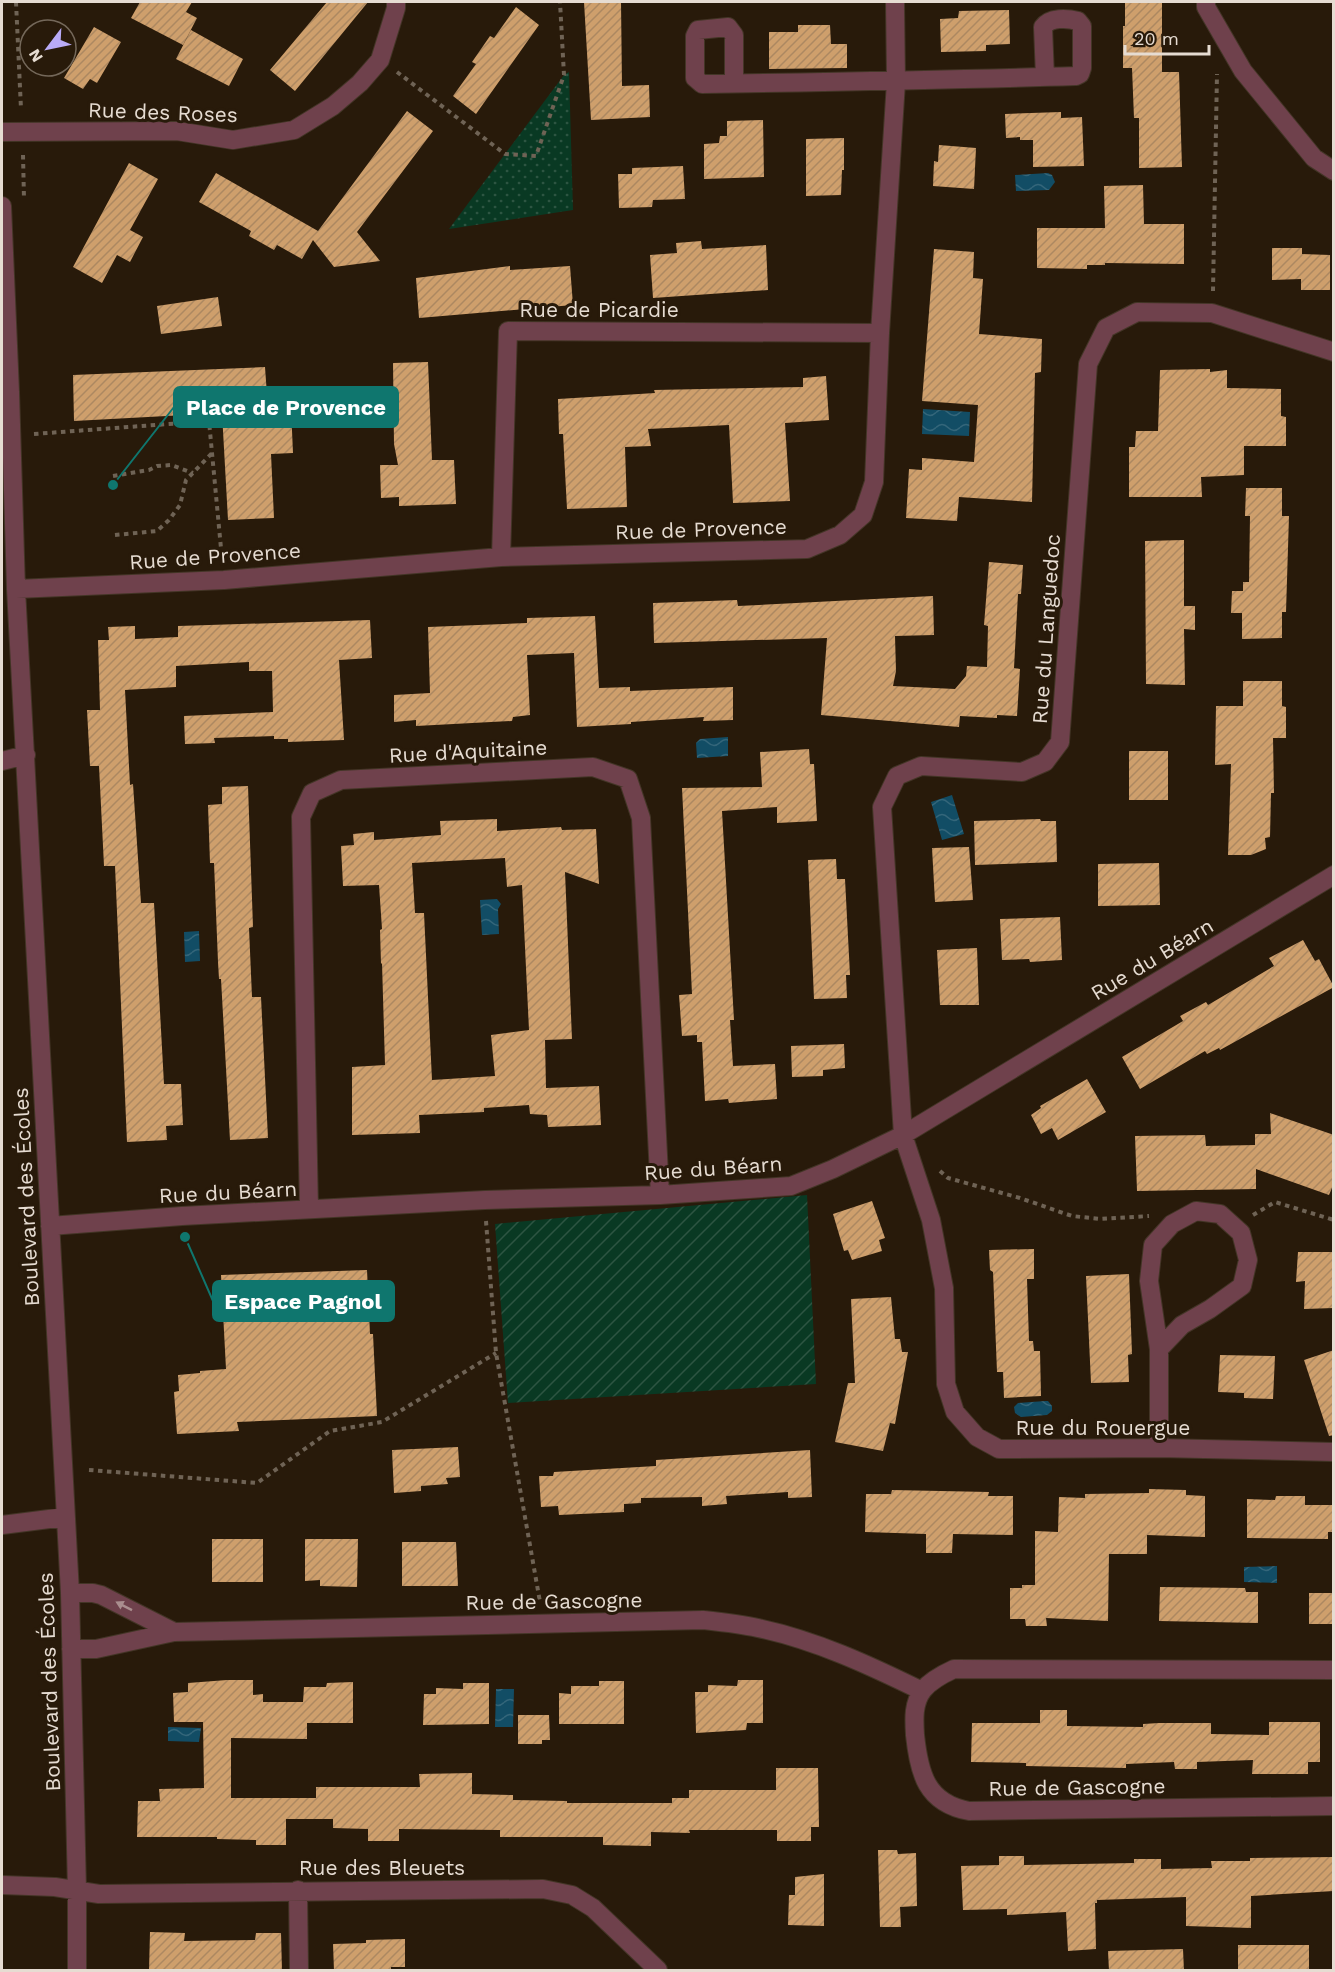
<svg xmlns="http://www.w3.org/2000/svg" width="1335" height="1972" font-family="'Work Sans',sans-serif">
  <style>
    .park { fill: url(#park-dots) }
    .garden { fill: url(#garden-furrows) }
    .water { fill: url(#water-waves) }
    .building { fill: url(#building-hatch); fill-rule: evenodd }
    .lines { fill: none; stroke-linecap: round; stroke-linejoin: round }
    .minor-casing { stroke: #433526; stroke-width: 20 }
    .path { stroke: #6f6355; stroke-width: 4; stroke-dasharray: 4.5 4.5; stroke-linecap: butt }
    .minor { stroke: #6f414c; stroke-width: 18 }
    .oneway { fill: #aa8e8f }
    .labels { text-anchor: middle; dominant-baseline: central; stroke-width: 6; stroke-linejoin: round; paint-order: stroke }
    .street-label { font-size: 21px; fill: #e6dcd2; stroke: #281a0a }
    .leader { fill: none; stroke: #0f766e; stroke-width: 2 }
    .callout-dot { fill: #0f766e; stroke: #281a0a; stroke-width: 2 }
    .callout { fill: #0f766e; stroke: #0f766e; stroke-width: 2 }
    .callout-label { font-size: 22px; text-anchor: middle; font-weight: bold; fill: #fff }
  </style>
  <defs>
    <pattern id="park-dots" width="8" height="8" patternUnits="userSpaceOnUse" patternTransform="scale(1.5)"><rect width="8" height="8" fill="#093923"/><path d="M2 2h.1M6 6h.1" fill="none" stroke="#2d5542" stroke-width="1.8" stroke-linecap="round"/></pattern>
    <pattern id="garden-furrows" width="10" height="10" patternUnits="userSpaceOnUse" patternTransform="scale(1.5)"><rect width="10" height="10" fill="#093923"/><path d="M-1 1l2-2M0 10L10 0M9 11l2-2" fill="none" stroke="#2d5542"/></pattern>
    <pattern id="water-waves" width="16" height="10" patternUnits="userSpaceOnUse" patternTransform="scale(1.5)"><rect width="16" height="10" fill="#124d65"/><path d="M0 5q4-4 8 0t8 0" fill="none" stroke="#34667a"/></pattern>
    <pattern id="building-hatch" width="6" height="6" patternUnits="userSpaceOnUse" patternTransform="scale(1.5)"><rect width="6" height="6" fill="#ce9f6c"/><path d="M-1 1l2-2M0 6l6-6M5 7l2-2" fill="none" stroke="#ac8861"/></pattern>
  </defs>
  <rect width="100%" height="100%" fill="#281a0a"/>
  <path class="park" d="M569,72l4,138 -124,19 115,-154z"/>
  <path class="garden" d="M807,1195l9,189 -308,19 -13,-179z"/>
  <path class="water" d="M1048,173l4,2 3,7 -6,8 -33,1 -1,-16z
    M923,409l47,3 -1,24 -47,-2z
    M728,737v19l-31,2 -1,-15 4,-4z
    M952,795l12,39 -22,6 -11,-38z
    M497,899l4,5 -3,5 1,25 -17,1 -2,-35z
    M199,931l1,30 -15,1 -1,-30z
    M1045,1401h3l4,5v5l-5,4 -26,2 -6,-4 -1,-6 4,-4z
    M1277,1566v17l-33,-1v-15z
    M496,1689h18l-1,38h-18z
    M168,1727l33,1 -2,14 -31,-1z"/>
  <path class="building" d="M140,2h52l-6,10 11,6 -14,27 -52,-27z
    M327,2h41l-73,89 -25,-21z
    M584,2h37l1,84 27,-1 1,32 -59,3z
    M1125,2h37v70h17l3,95 -43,1v-50h-5l-2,-50h-9v-42h2z
    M516,7l23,18 -63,89 -23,-18 23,-32 -4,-2 18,-26 4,2z
    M1009,10l1,34 -24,1v6l-45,1 -1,-33 18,-1 1,-7z
    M798,25h32l1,19h16v24l-78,1v-37h29z
    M94,27l27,15 -24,41 -7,-4 -7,10 -19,-11z
    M191,30l52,29 -14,27 -53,-27z
    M407,111l26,20 -76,101 23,29 -46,6 -21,-27 -11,19 -25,-14 -3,5 -25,-14 2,-5 -52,-29 17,-29 102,58z
    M1061,112v6l21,-1 2,49 -51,1v-27h-13v-3l-14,1 -1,-24z
    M763,120l1,57 -60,2v-35l15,-1 1,-7h7v-15z
    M844,138v32h-2l-1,25 -35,1v-57z
    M939,145l37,3 -2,41 -41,-3 1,-25 4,1z
    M129,163l29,16 -28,51 13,7 -13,25 -13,-7 -15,28 -29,-16z
    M683,166l2,33 -32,1 -1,7 -33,1 -1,-34h14v-6z
    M1143,185l1,39h40v40l-79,-1v2h-18v4l-50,-1v-40h68l-1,-42z
    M701,241l1,8 64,-4 2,45 -115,8 -3,-43 27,-2 -1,-10z
    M1272,248h30v6l28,1v35h-29v-11l-29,1z
    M934,249l40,3 -1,26 10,1 -4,55 63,5 -1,33 -6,1 -3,129 -73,-5 -2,24 -51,-3 3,-49 13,1v-12l52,4 4,-57 -56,-4z
    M510,266v4l60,-4 3,39 -154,13 -3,-40z
    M218,297l4,29 -61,8 -4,-28z
    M428,362l4,98h22l2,44 -57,2v-9l-18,1 -1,-33h18l-4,-21 -1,-81z
    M265,367l3,42 23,-1 2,45 -22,1 3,64 -46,2 -6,-107 -148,8 -1,-46z
    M1210,369v3l17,-2v18l54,1v27l5,1v29h-42v29l-43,2 1,20h-73v-50h6l1,-16h22l2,-61z
    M826,376l3,44 -44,3 5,78 -57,2 -4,-78 -81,4 3,17 -26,1 2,60 -60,2 -4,-75h-4l-1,-35 97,-6 -1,-3 149,-3v-9z
    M1246,488h36v28h7l-3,96h-4v26l-40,1v-26h-11l1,-22h11v-9h6l1,-66h-5z
    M1184,540v66h11v24l-11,-1 1,56 -39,-1 -1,-143z
    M989,562l34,3 -2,29h-3l-4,74 6,1 -3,47 -20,-1v3l-37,-2 -1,11 -138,-12 6,-77 -173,5 -1,-40 84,-3 1,6 195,-10 1,39 -39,1 1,35 -3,15 62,3 11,-13 1,-10 20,1 1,-41 -4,-1z
    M595,616l4,72 31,-1v4l103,-4v33l-30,1 1,-4 -73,5v2l-54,3 -3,-74 -47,2 3,60 -17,2 -1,4 -96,5v-6l-22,2v-27l36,-2 -2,-66 99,-4v-5z
    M370,620l2,38 -33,2 5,80 -56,2v-3h-14v-3l-60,2 1,5 -30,1 -1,-28 89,-4 -1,-41h-23v-9l-73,4v21l-51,3 5,95 3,-1 8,119h13l10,181h17l2,41 -17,1 1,14 -40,2 -12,-276h-11l-5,-100h-9l-3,-56h13l-2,-70h11l-1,-13 27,-1v13l43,-2v-11z
    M1243,681h39v25l4,1v31h-13l1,55h-3l-1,44 -5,1 1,11 -15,6h-23l3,-91 -16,1 1,-59h27z
    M809,749l1,15h4l3,57 -40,2v-16l-55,4 12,209h-4l3,46 42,-2 2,35 -48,4 -1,-4 -23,2 -3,-59h-5v-7l-15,1 -3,-41 13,-1 -10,-206 80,-1 -2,-35z
    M1129,751h39v49h-39z
    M248,786l5,141 -4,1 3,69h9l7,141 -38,2 -9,-161h-2l-1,-17 -4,-99h-4l-2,-58 14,-1v-17z
    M497,819v12l64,-4 1,3 34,-1 3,55 -34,-12 7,167 -27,1 1,48 53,-2 2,39 -53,2 -1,-12 -17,-1 -1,-9 -45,3v4l-65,3 1,18 -68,2v-68l33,-2 -3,-102 -1,1 -1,-34 2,-1 -3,-44 -36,1 -2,-40 13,-1 -1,-11 21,-2v8l67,-5 -1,-14zM505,858l2,29 15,-2 7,145 -38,5 4,41 -63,4 -8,-167h-9l-3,-50z
    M1040,819l1,2h15l1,41 -82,3 -1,-44z
    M969,847l4,53 -38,2 -3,-54z
    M836,859l1,20h8l5,96h-4l1,23 -33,1 -6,-139z
    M1159,863l1,42 -62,1v-42z
    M1060,917l2,43 -32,2 -1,-3 -27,1 -2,-41z
    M1303,940l12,21 4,-2 15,28 -114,63 -1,-2 -12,6 -2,-3 -65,38 -18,-32 61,-36 -3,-5 26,-14 2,3 66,-39 -5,-8z
    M977,948l2,57h-39l-3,-55z
    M844,1044l1,24 -22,2v6l-31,1 -1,-31z
    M1087,1079l19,33 -48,28 -6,-12 -11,6 -10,-19 10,-7 -1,-2z
    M1270,1113l64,22v48l-5,12 -73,-26v20l-119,2 -2,-55 70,-1 1,11 49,-1v-11h16z
    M872,1201l13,37 -6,2 3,11 -30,9 -4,-10 -4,1 -11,-37z
    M1034,1249v30h-7l2,62h4l1,10h6l1,45 -37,2 -1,-26h-6l-4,-100 -3,-2 -1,-20z
    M1298,1252h36v56l-30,1 1,-28 -9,1z
    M367,1270l3,64h3l4,82 -140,6 2,9 -62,3 -3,-42 5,-1 -1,-16 22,-2v-2l26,-2 -5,-94z
    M1129,1274l3,80 -4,1 1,27 -38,1 -5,-107z
    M891,1297l4,42h5l2,13h6l-13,72 -5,-1 -7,28 -48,-9 13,-59h7l-4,-84z
    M1334,1350v85l-5,1 -25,-76z
    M1220,1355l55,1 -2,43 -29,-1v-5l-26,-1z
    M458,1447l2,30 -14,1 2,6 -27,2v5l-27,2 -2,-43z
    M810,1450l2,47 -24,1v-6l-62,4 1,8 -25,2v-9l-61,1v5l-17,1v8l-65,3 -1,-9 -17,1 -2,-31h14l1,-4 102,-6v-6z
    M1149,1489l37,1v5l19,1v41l-58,-2v19h-38l-1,67 -62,-3 1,8h-21l-1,-7h-15v-31h12v-3h13v-54l23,1 1,-35 26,1v-4l64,-1z
    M892,1490l97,2 -1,4h25v39l-60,-1 -1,19h-26v-19l-61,-2 1,-38h25z
    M1276,1496h29v9h29v27h-6v7l-81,-1v-39l28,1z
    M212,1539h51v43h-51z
    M305,1539h53l-1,48 -37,-1v-6l-15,1z
    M402,1542h54l2,44h-56z
    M1160,1587l85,1 1,4h12v31l-99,-2z
    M1309,1593h25v31h-25z
    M227,1680h26v15l10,-1v8h40l1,-15h22l1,-4 26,-1v41h-46v16l-76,-1v60h85v-11h104l-1,-13 53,-1v21l41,1v5l54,1v2h105v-5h17v-8h87v-22h42l1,59h-8v14h-34v-11h-88l1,3 -39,-1v14l-48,-1v-8h-103v-7l-101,-1v12h-31v-12l-35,-1v-9h-47v26h-30v-5l-39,-1v-2h-80l1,-36h22l-1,-12 45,-1 -1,-66h-29l-1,-29 15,-1v-9z
    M738,1680h25v43h-16l-1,7 -50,3 -1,-41h13v-7l29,1z
    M599,1681h25v43h-65v-31l12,1v-8h28z
    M463,1683h26v41l-66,1 1,-31h12v-6l27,1z
    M1040,1710h27v16l76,1v-3l16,-1h52v11l58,1v-13h51v40h-12v12h-56l1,-14 -56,2v7h-22l-1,-7 -48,2v4l-100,-2v-3l-55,-1 1,-39h68z
    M518,1715h31l1,25h-8v4h-24z
    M878,1850h19l1,4 18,-1 1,53 -17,1 1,20h-21z
    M999,1856h25v9l110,-2v-4h27v10l51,-1 -1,-7h39v-3l84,-1v34l-83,5v32l-65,-2v-29l-89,3v3h-2l1,46 -28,2 -2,-39 -59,3v-6l-44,1 -2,-44 38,-1z
    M824,1874v52l-36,-1 1,-30h6v-18z
    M150,1932l35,1 -1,8 71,-1 1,-7h25l1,38h-133z
    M405,1939v28h-14v4h-57l-1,-27 33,-1v-3z
    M1238,1945h71v26h-71z
    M1183,1949l1,22h-75l-1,-20z"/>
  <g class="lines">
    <defs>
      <path id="minor" d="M1206,2v5l37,64 71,87 20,13
        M734,83v-48l-6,-8 -30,3 -3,6v42l7,6c125,-2 249,-4 374,-8l4,-2 2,-6v-42l-4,-5c-11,-3 -28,-4 -35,6l2,50
        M2,132l175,-1 56,9 61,-10 39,-24 27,-23 20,-23 16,-52v-6
        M2,206l8,186 6,197 54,1004 7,297v80
        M1334,352l-122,-39 -75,-1 -31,16 -18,36 -28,378 -15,20 -23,10 -101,-6 -24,10 -15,31 21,328 28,85 13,68 2,96 9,28 22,25 22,12 160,-1 175,4
        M501,557l7,-226 372,2
        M16,589l208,-9 277,-23 306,-8 33,-14 23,-20 11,-33 6,-149 16,-251 -1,-80
        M2,761l24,-6
        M309,1209l-8,-392 11,-24 29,-13 252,-13 35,12 13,39 19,377
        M50,1226l132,-10 303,-16 175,-5 131,-9 42,-17 70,-34 431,-260
        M1159,1349l23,-24 28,-16 32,-23 6,-26 -7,-27 -21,-19 -24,-3 -24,13 -19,21 -4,36 10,68v99
        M2,1525l63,-8
        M70,1593h23l8,2 73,37
        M71,1649h25l78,-17 529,-12c18,2 37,4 55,8 57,12 111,37 164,63
        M1334,1670l-380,-1c-11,5 -23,11 -31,21 -10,13 -9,29 -8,45 4,38 11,68 54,76l365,-5
        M2,1885l53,2 44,7 444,-5 29,6 21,13 65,62
        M298,1890l1,80"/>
    </defs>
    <use href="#minor" class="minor-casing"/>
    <path class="path" d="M16,2l5,107
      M397,72l108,82 31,2 28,-81 -4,-73
      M23,155l1,44
      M1213,291l4,-217
      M34,434l175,-13 13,138
      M113,476l36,-6 8,-4 14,-1 22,8
      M115,535l42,-4 12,-11 11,-15 6,-25 26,-27
      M940,1171l8,7 72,20 52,18 28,3 49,-3
      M1253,1215l22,-13 59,18
      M486,1221l10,132 44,249
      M89,1470l168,13 73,-52 52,-9 114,-69"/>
    <use href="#minor" class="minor"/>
  </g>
  <defs><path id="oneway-solid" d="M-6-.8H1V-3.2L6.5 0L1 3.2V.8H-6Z" transform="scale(1.5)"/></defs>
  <use class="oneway" href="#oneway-solid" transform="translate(124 1606) rotate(-153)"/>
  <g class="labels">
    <g class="street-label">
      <text transform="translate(163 112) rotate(2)">Rue des Roses</text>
      <text x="599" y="309">Rue de Picardie</text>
      <text transform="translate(701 529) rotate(-2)">Rue de Provence</text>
      <text transform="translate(215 556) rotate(-4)">Rue de Provence</text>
      <text transform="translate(1046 629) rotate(-86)">Rue du Languedoc</text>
      <text transform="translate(468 751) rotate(-3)">Rue d'Aquitaine</text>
      <text transform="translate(1152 959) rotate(-31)">Rue du Béarn</text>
      <text transform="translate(713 1168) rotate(-4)">Rue du Béarn</text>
      <text transform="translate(228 1192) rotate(-3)">Rue du Béarn</text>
      <text transform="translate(26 1197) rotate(-93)">Boulevard des Écoles</text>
      <text x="1103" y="1427">Rue du Rouergue</text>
      <text transform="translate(554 1601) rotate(-1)">Rue de Gascogne</text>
      <text transform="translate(49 1682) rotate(-92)">Boulevard des Écoles</text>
      <text transform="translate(1077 1787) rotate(-1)">Rue de Gascogne</text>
      <text x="382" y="1867">Rue des Bleuets</text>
    </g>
  </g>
  <path class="leader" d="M113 485L174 407M185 1237L213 1301"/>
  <g class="callout-dot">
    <circle cx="113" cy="485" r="6"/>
    <circle cx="185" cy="1237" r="6"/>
  </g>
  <g class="callout">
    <rect x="174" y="387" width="224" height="40" rx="6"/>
    <rect x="213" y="1281" width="181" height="40" rx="6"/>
  </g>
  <g class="callout-label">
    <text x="286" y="415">Place de Provence</text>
    <text x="303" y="1309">Espace Pagnol</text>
  </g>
  <rect width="1335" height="1972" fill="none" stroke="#e6dcd2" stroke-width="6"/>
  <g transform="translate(48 48) rotate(238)"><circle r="28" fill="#281a0a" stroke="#74685a" stroke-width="1.5"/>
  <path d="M0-4.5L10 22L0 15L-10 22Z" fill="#b9abf7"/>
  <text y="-9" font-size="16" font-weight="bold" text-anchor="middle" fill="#e6dcd2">N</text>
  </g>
  <path d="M1125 45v9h84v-9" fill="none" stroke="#e6dcd2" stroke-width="3"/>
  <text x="1134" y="45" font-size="18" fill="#e6dcd2" stroke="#281a0a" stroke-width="4.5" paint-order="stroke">20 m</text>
</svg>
